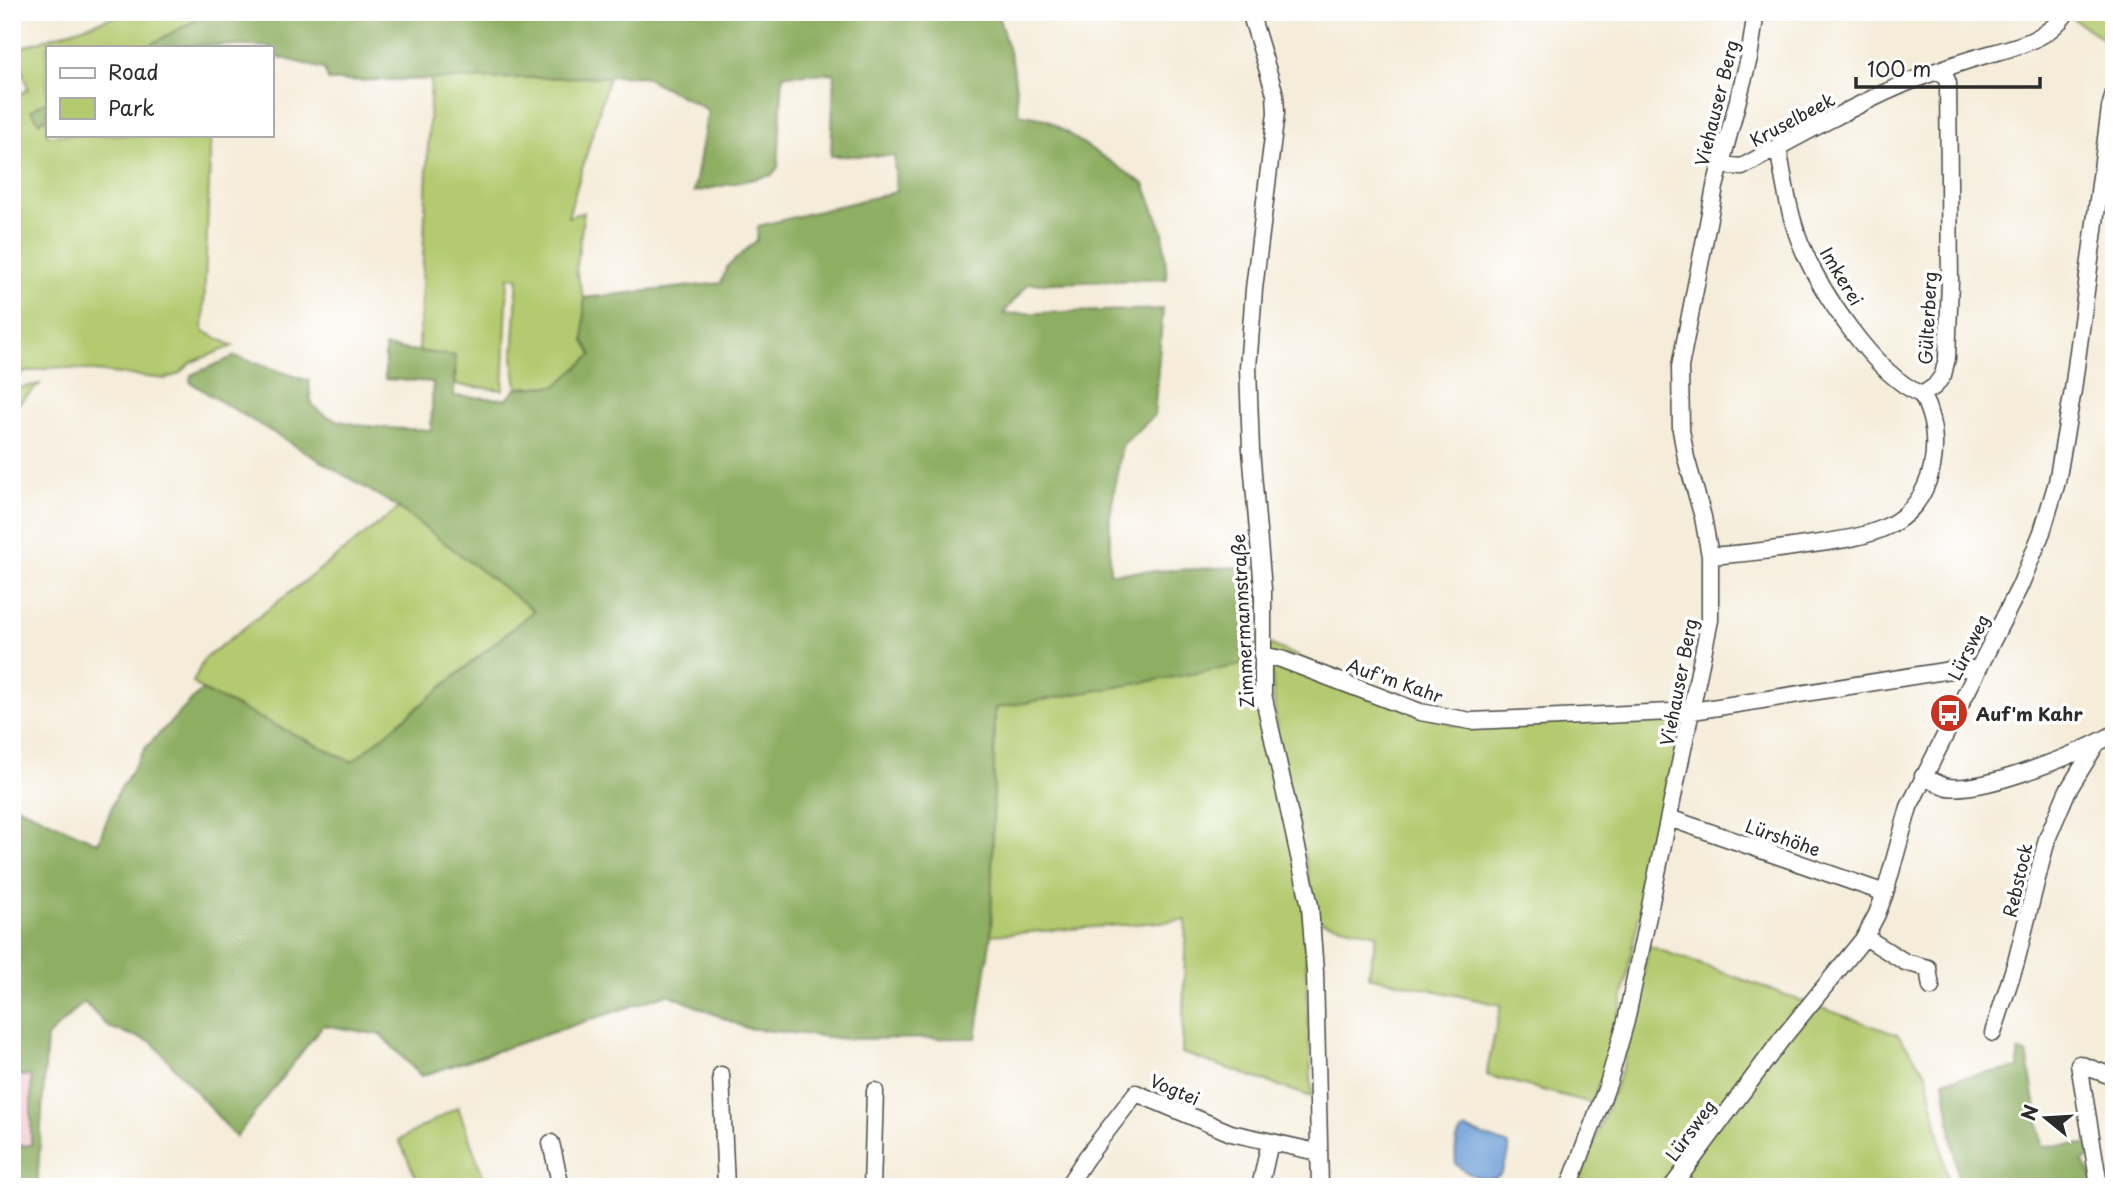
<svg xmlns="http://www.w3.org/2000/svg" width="2126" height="1199" font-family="'Playpen Sans',sans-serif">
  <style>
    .built { fill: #f6cfd8 }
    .green { fill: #b3ca6f; stroke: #6f7a4d; stroke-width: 2 }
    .forest { fill: #8eae62; stroke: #5c6c46; stroke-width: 2 }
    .water { fill: #6c9dd6; stroke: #4c6480; stroke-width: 2 }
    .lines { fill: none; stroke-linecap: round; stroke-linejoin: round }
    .minor-casing { stroke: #494845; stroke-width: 19 }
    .minor { stroke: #fff; stroke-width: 16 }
    .labels { text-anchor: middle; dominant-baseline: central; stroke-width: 7; stroke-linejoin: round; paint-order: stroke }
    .street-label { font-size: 18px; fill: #2b2b2b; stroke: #fff }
    .poi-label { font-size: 18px; font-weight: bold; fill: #2b2b2b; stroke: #fff; text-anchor: start }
  </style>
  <rect width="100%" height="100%" fill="#fff"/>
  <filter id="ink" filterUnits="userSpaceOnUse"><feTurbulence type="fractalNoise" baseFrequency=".0143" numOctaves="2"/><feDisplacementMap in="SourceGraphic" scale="14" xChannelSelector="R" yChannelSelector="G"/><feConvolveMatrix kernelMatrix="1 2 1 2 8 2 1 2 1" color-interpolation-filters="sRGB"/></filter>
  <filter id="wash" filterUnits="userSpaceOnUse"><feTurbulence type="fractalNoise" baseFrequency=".00686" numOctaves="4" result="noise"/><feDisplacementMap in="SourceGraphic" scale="28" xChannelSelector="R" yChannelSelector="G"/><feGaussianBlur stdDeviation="1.57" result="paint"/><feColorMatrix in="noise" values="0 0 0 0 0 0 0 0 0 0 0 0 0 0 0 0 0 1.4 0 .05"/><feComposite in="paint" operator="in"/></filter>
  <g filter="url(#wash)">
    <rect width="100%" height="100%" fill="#f5ecd9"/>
    <path class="built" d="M12,1075l19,1v70h-19z"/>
    <path class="green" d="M128,12h76l3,2 -61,33h-99v54l-16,9 8,12 8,-4v17h164l-8,196 30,15 -41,16 -13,12 -14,5 -107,-12 -46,7v-274l16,-11 -12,-40z
      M2076,12h38v34l-42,-28z
      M609,77l-41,140 16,-5 -8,59 8,27v43l9,14 -37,31 -39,2 -4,-30 5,-81 -10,1 -5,112 -47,-5 -1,-29 -36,-5 12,-272z
      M40,384l-28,25v-20z
      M399,508l135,102 -182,153 -150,-73 -9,-8 11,-23z
      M1265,642l188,83 233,-10 -51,219 -24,123 -20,46 -105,-28 15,-70 -133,-29 9,-42 -59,-13 -41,-189 -6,-63z
      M1254,663l49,226 9,208 -130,-44 4,-133 -195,15 4,-227z
      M1649,946l249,89 29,39 22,113h-372l47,-124z
      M458,1107l29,80h-59l-9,-3 -20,-44z"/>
    <path class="forest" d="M204,12h793l16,53 6,49 27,5 98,65 19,48 4,47 -139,5 -25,30 160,-5 -9,107 -32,29 -12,71v57l149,-7 1,23 -6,74 -259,45 -4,227 -15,103 -129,1 -101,-11 -78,-34 -247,82 -40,-41 -58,-10 -87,112 -84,-95 -44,-15 -24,-25 -37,35 -10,150h-25v-41l19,-1v-69l-19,-1v-271l86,39 18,-47 30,-49 56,-57 150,72 182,-151 -135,-103 -189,-113 -20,-13 1,-7 44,-19 74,25c1,6 0,16 3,22 13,27 92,25 119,27l2,-48 -48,-3v-32l70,9 -1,40 53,3 10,-11 39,-2 36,-31 -8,-14v-43l137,-15 6,-16 30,-27 1,-14 138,-34 -2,-36h-63l3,-83 -51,2 -5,92 -6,8 -78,17 14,-82 -65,-34 -314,5 -5,-12 -53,-14v-8l-56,-2 -69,2 60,-32z
      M47,101v17l-8,4 -8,-12z
      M2018,1051l9,2 15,93 48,-2 -1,14 -7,3 12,18 -1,8h-134l-15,-107 74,-12z"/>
    <path class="water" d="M1465,1129l44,16c1,6 0,10 -3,16 -2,5 -4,13 -8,15 -12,9 -34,-4 -42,-12 -1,-11 -2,-29 9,-35z"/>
  </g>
  <g filter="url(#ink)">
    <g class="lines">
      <defs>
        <path id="minor" d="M1250,12l25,82 1,19 -22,176 -6,79 3,82 12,139v105l47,212 5,66 5,215
          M1778,148c6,31 10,64 22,94 19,48 74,132 122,153
          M1721,165l21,2c53,-29 107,-59 162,-83 24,-10 50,-20 75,-27 34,-10 66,-14 88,-45
          M1710,556c32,-2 64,-6 96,-11 56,-8 111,-12 126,-78 5,-26 2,-48 -10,-72l13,-9 8,-11 4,-17 3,-76 -2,-199 -5,-12
          M1262,655l19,4 139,53 51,9 222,-10 270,-43 15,2
          M1923,776c8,4 16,9 25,11 38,5 132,-34 166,-53
          M1669,818l216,75
          M1865,937l40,25 23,6 3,19
          M1993,1033l23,-71 31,-123 20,-47 30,-49
          M721,1075l5,112
          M551,1143l10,44
          M872,1187l3,-96
          M1067,1187l19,-29 50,-65 95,40 86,19
          M1260,1187l10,-45
          M1569,1187l39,-103 18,-63 84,-401v-64l-7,-39 -17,-59 -5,-28 -1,-63 35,-180 34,-129 7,-46
          M1672,1187l109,-147 84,-103 12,-23 8,-21 24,-86 111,-221 22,-54 15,-50 16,-92 37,-282 4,-15
          M2096,1187l2,-8 -19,-115 35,13"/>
      </defs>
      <use href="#minor" class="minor-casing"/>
      <use href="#minor" class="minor"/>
    </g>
  </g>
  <defs>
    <symbol id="bus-disc" viewBox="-11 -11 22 22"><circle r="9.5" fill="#c8321e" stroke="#fff"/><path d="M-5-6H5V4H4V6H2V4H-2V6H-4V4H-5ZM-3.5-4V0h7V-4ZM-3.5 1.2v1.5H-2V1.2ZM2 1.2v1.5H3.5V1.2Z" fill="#fff"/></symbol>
  </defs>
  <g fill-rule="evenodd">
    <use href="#bus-disc" x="1927" y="691" width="44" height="44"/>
  </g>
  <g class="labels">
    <g class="street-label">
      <text transform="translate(1716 103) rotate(-76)">Viehauser Berg</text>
      <text transform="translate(1792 119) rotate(-28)">Kruselbeek</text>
      <text transform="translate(1842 276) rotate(59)">Imkerei</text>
      <text transform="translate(1927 318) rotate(-87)">Gülterberg</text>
      <text transform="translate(1242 621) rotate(-93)">Zimmermannstraße</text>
      <text transform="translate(1968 647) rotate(-64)">Lürsweg</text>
      <text transform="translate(1395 680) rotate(19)">Auf'm Kahr</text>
      <text transform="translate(1678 682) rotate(-79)">Viehauser Berg</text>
      <text transform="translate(1783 837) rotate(19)">Lürshöhe</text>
      <text transform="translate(2017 880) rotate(-77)">Rebstock</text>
      <text transform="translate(1175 1089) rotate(23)">Vogtei</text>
      <text transform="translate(1690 1130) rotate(-54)">Lürsweg</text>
    </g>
    <g class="poi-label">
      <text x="1976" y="713">Auf'm Kahr</text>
    </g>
  </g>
  <rect width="2126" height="1199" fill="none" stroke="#fff" stroke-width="42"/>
  <rect x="46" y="46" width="228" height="91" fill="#ffffff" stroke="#aaaaaa" stroke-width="2"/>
  <rect x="60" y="68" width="35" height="10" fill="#ffffff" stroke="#aaaaaa" stroke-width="2"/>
  <text x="108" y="80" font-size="21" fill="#2b2b2b">Road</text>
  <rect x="60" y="98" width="35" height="21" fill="#b3ca6f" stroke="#aaaaaa" stroke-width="2"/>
  <text x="108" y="116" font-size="21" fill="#2b2b2b">Park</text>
  <g transform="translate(2046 1118) rotate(288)" stroke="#ffffff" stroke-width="5" paint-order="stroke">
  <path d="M0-5L12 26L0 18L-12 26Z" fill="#2b2b2b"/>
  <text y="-10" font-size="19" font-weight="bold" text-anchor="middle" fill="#2b2b2b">N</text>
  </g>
  <path d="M1856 77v10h184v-10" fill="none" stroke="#2b2b2b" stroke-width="3.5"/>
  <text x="1867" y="77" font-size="21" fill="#2b2b2b" stroke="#ffffff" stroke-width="5" paint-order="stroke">100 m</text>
</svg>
